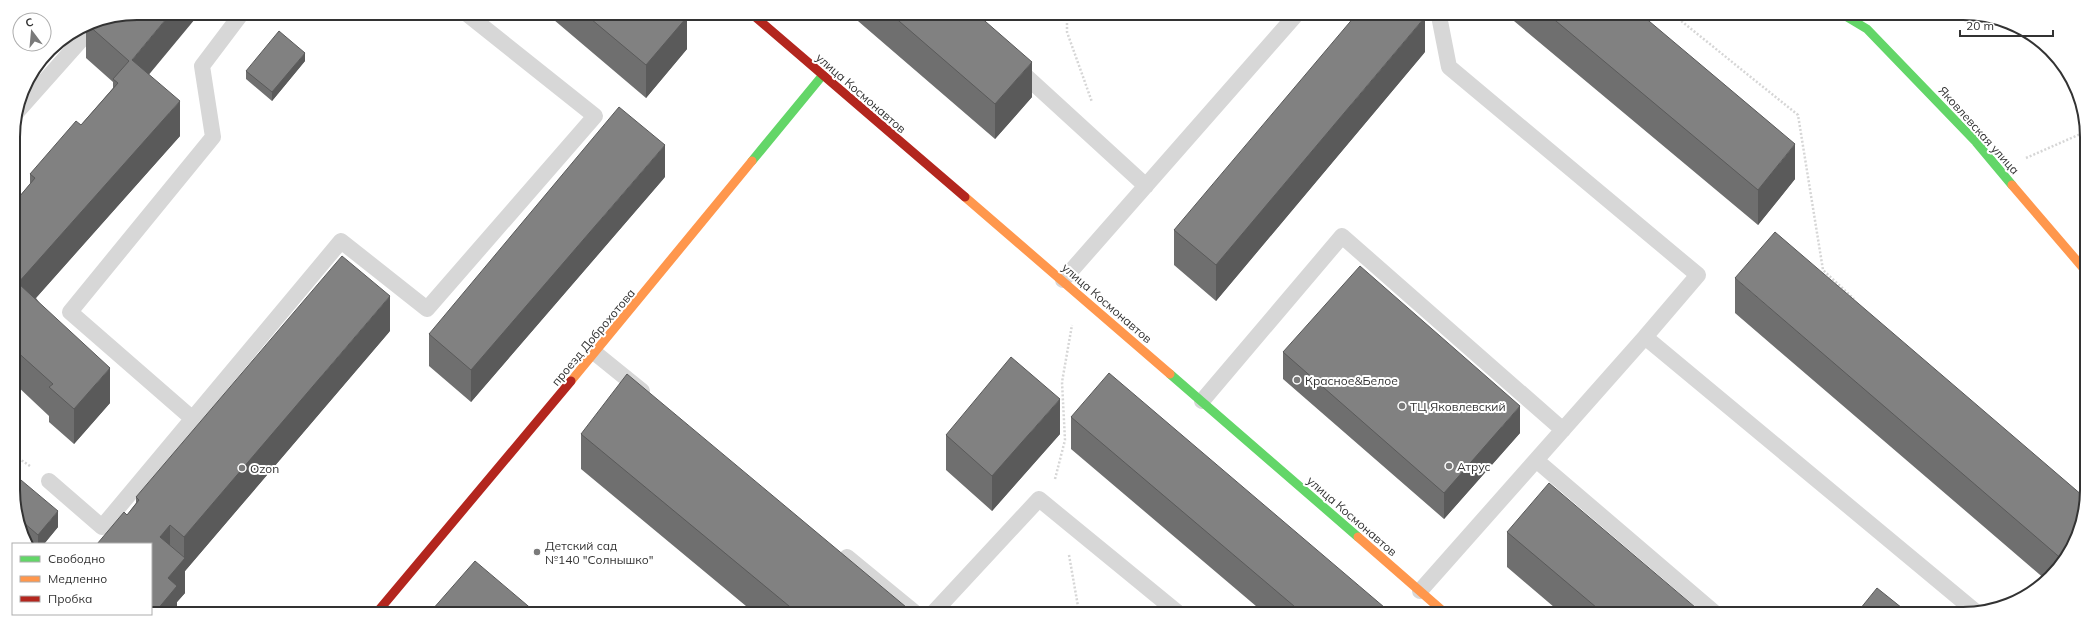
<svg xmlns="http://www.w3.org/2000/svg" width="2100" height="627" font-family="Mulish,sans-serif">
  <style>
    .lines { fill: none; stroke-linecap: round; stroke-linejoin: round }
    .path { stroke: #d6d6d6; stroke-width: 2.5; stroke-dasharray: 2 2; stroke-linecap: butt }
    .lane { stroke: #d7d7d7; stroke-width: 16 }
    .fast { stroke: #63d668; stroke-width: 9 }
    .slow { stroke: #ff974d; stroke-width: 9 }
    .jam { stroke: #b3261e; stroke-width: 9 }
    .wall { fill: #6f6f6f }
    .shaded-wall { fill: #5a5a5a }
    .building { fill: #818181; stroke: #5a5a5a }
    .poi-dot { fill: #7a7a7a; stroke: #fff; stroke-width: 1.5 }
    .labels { text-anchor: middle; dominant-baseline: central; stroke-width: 4; stroke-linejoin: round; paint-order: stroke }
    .street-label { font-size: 12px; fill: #333; stroke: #fff }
    .poi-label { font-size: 12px; fill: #333; stroke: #fff; text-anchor: start }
    .rim { fill: none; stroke: #333; stroke-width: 2 }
  </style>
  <rect width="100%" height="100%" fill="#fff"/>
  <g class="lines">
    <path class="path" d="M1067,15v17l25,70
      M1675,16l123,99 25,155 31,29
      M2026,158l59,-26
      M15,456l15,10
      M1055,479l10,-39 -3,-58 10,-57
      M1069,555l10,57"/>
    <path class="lane" d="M1439,16l10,51 249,208 -53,62
      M1017,68l129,118
      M17,112l81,-91
      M1063,280l232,-264
      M595,353l47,38
      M1202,401l140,-165 221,194
      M194,420l-124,-108 143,-175 -11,-71 40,-53
      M1536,460l179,153
      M49,481l53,46 239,-286 86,68 168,-193 -128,-102
      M847,557l67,55
      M1420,591l225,-254 331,275
      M934,612l105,-113 138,113"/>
    <path class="fast" d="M1847,17l20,12 109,113 36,43
      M752,161l70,-85
      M1170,374l188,163"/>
    <path class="slow" d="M2012,185l72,84
      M965,197l205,177
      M571,381l181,-220
      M1358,537l87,76"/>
    <path class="jam" d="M752,14l213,183
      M379,610l192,-229"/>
  </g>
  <path class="wall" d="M547,14h137l3,35 -41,49z
    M851,15h127l54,82 -37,42z
    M1508,16h135l152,163 -37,46z
    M90,22l59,52 31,62 -144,162 74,105 -36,41 -25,-22v-6l-34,-32 -1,-181 16,-19v-10l51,-49 32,-37v-6l-27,-24v-33z
    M1425,52l-209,249 -42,-36v-35z
    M305,61l-33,40 -26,-22v-8z
    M665,177l-194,225 -42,-36v-32z
    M1735,278l331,281 -20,21 -311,-267z
    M390,331l-205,240v22l-8,9v8l-50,-95 9,-12v-6z
    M1283,352l237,81 -76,86 -161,-140z
    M1071,417l320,196 -128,-1 -192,-163z
    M581,434l331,178 -160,-1 -171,-142z
    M1060,434l-68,77 -46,-41v-35z
    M15,514l43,13 -14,17h-14l-6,-5z
    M1507,532l195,81h-141l-54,-46z"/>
  <path class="shaded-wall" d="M171,13h29l-68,82v-35z
    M687,17v32l-41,49v-33z
    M1425,17v35l-209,249v-36z
    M305,53v8l-33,40v-9z
    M1032,62v35l-37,42v-35z
    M180,101v35l-162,182v-35z
    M1795,144v35l-37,46v-35z
    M665,145v32l-194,225v-32z
    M390,296v35l-205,240v22l-8,9v8h-20l11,-32 16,-19v-22z
    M110,368v35l-36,41v-35z
    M1060,399v35l-68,77v-35z
    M1520,406v27l-76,86v-26z
    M58,511v16l-14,17h-6v-9z
    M170,525v36l-10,-24z
    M1902,608v6h-5z"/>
  <path class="building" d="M137,13h34l-39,47 48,41 -162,182 92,85 -36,41 -25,-22 4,-3 -39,-35v-146l21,-25 -5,-4 46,-53 5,4 37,-42 -5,-4 16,-18 -42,-37 3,-2z
    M585,14h99l3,3 -41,48z
    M892,15h86l54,47 -37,42z
    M1355,16h69l1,1 -209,248 -42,-35z
    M1550,16h93l152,128 -37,46z
    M279,31l26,22 -33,39 -26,-21z
    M619,107l46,38 -194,225 -42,-36z
    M1775,232l308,264v26l-17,37 -2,2 -329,-283z
    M342,256l48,40 -206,241 -14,-12 -10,12 25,21 -17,20 9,8 -20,24h-6v-66h-54l27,-32 3,3 12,-15 -3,-3z
    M1360,266l160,140 -76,87 -161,-141z
    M1011,357l49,42 -68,77 -46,-41z
    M1109,373l282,240 -90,-1 -230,-195z
    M627,374l285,238 -117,-1 -214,-177z
    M15,475l43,36 -20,24 -22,-19 -1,-2z
    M1549,483l153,130h-99l-96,-81z
    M475,561l59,50 -102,-1z
    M1877,588l25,20 -5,6h-41z"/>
  <g class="poi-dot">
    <circle cx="1297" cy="380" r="4"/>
    <circle cx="1402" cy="406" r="4"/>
    <circle cx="1449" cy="466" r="4"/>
    <circle cx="242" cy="468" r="4"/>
    <circle cx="537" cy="552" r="4"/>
  </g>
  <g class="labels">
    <g class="street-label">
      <text transform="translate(861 93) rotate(41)">улица Космонавтов</text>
      <text transform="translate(1979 130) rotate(48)">Яковлевская улица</text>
      <text transform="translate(1107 303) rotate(41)">улица Космонавтов</text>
      <text transform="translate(593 337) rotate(-50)">проезд Доброхотова</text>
      <text transform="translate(1352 516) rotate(41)">улица Космонавтов</text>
    </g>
    <g class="poi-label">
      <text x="1305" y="380">Красное&amp;Белое</text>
      <text x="1410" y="406">ТЦ Яковлевский</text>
      <text x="1457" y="466">Атрус</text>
      <text x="250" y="468">Ozon</text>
      <text x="545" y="545">Детский сад<tspan x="545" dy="14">№140 "Солнышко"</tspan></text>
    </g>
  </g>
  <path d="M0 0H2100V627H0ZM137 20H1963A117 117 0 0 1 2080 137V490A117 117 0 0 1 1963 607H137A117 117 0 0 1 20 490V137A117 117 0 0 1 137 20Z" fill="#fff" fill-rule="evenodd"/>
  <path class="rim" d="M137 20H1963A117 117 0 0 1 2080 137V490A117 117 0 0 1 1963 607H137A117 117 0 0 1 20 490V137A117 117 0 0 1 137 20Z"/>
  <rect x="12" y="543" width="140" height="72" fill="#ffffff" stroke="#adadad"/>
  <rect x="20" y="556" width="20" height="6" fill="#63d668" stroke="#adadad"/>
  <text x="48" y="563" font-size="12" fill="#333333">Свободно</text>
  <rect x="20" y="576" width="20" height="6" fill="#ff974d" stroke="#adadad"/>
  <text x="48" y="583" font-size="12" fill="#333333">Медленно</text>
  <rect x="20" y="596" width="20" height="6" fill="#b3261e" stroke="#adadad"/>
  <text x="48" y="603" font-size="12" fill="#333333">Пробка</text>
  <g transform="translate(32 32) rotate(344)"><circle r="19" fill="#ffffff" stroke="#adadad"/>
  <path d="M0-3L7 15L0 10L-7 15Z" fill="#7a7a7a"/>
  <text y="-6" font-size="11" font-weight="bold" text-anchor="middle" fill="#333333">С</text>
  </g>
  <path d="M1960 30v6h93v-6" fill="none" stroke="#333333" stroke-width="2"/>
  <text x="1966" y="30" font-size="12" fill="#333333" stroke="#ffffff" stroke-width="3" paint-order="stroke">20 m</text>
</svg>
